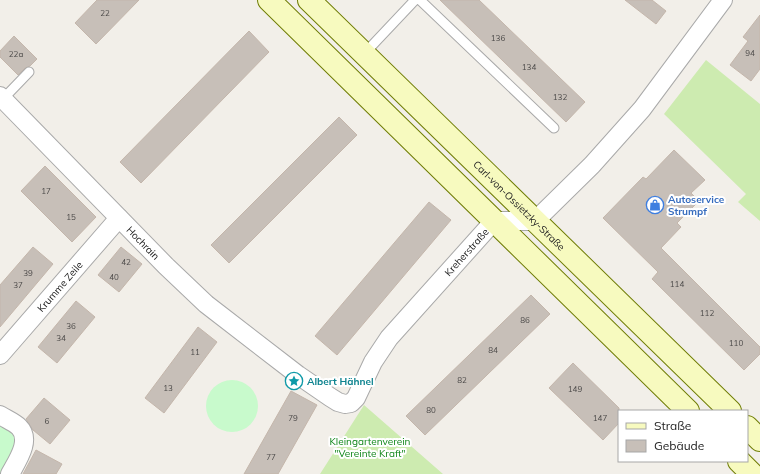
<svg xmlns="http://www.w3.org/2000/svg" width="760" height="474" font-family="Mulish,sans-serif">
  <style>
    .grass { fill: #cdebb0 }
    .park { fill: #c8facc }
    .building { fill: #c7bfb8; stroke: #c4b6ab }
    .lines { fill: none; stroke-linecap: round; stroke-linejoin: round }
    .lane-casing { stroke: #a9a9a9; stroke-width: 11 }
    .street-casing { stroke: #a9a9a9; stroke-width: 20 }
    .secondary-casing { stroke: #707d05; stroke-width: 24 }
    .lane { stroke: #fff; stroke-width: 9 }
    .street { stroke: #fff; stroke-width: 18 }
    .secondary { stroke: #f7fabf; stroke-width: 22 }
    .labels { text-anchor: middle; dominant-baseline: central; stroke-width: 4; stroke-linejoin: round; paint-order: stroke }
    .number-label { font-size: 8px; fill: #4b4948 }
    .shop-label { font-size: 10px; font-weight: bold; fill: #366cbe; stroke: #fff; text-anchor: start }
    .street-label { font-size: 10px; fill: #222; stroke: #fff }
    .culture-label { font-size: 10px; font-weight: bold; fill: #0d838f; stroke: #fff; text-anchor: start }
    .park-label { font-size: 10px; fill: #0c8416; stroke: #fff }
  </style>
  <rect width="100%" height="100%" fill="#f2efe9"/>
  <path class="grass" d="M706,60l54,44v117l-22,-19 8,-8 -82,-80z
    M364,405l79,69h-123z"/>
  <path class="park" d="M206 406a26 26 0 1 1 52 0a26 26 0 1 1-52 0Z
    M0,418l20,16 -14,40h-6z"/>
  <path class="building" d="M97,0h42l-43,44 -21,-21z
    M440,0h39l106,102 -19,20z
    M625,0h27l14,11 -10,13z
    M760,15v54l-9,12 -21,-16 18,-24 -5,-4z
    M249,31l20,21 -128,131 -21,-21z
    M14,36l23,23 -7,7 -5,2 -7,7 -18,-18v-6z
    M339,117l18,18 -128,128 -18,-18z
    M674,150l31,30 -14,13 8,8 -22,22 4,4 -20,21 99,99v7l-16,16 -92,-91 6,-7 -55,-54 40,-41 3,2z
    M45,166l51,51 -24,25 -51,-51z
    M429,202l22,18 -114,135 -22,-19z
    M33,247l20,17 -53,63v-42z
    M121,247l21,17 -23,28 -21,-17z
    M531,295l19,19 -125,121 -19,-19z
    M76,301l19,16 -38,46 -19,-16z
    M198,327l19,15 -53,71 -19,-15z
    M573,363l46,45v15l-16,17 -54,-52z
    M291,391l26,14 -39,69h-34z
    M44,398l26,22 -20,24 -17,-14 -7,-11z
    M36,450l26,14 -6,10h-33z"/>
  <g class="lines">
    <defs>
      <path id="lane" d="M420,0l134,128
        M364,54l51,-54
        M3,99l26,-27"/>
      <g id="street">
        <path id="s1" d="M0,96l166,170 40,38 92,71 32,22 8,5 7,2 6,-1 5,-5 17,-36 16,-24 105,-117h41l57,-56 50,-56 81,-109"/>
        <path id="s2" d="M0,355l119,-137"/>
        <path d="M0,415c6,4 14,7 19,12 13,13 -2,34 -9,47"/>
      </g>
      <g id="secondary">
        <path d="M269,0l419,411"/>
        <path id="s3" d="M309,0l421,411"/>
        <path d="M747,427l13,13"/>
        <path d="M739,461l13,13"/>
      </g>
    </defs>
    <use href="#lane" class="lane-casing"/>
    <use href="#street" class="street-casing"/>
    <use href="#secondary" class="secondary-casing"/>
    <use href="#lane" class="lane"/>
    <use href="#street" class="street"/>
    <use href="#secondary" class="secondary"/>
  </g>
  <defs>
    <symbol id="shop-ring" viewBox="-11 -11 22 22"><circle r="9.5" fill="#fff" stroke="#3f7fe0" stroke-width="1.5"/><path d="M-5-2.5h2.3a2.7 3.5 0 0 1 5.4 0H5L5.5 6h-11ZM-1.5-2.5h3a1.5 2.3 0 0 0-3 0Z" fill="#3f7fe0"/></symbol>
    <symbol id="sight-ring" viewBox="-11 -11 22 22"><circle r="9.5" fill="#fff" stroke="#0f9aa8" stroke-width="1.5"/><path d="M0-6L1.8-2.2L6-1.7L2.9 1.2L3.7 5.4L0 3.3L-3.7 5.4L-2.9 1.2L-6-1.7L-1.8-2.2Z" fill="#0f9aa8"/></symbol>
  </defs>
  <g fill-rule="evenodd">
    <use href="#shop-ring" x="645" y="195" width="20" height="20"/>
    <use href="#sight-ring" x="284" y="371" width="20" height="20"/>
  </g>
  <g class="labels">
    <g class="number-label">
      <text x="105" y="13">22</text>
      <text x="498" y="38">136</text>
      <text x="750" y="53">94</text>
      <text x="16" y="54">22a</text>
      <text x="529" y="67">134</text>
      <text x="560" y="97">132</text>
      <text x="46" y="191">17</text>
      <text x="71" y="217">15</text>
      <text x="126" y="262">42</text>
      <text x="28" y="273">39</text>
      <text x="114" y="277">40</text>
      <text x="677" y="284">114</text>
      <text x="18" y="285">37</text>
      <text x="707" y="313">112</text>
      <text x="525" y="320">86</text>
      <text x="71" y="326">36</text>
      <text x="61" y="338">34</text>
      <text x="736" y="343">110</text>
      <text x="493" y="350">84</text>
      <text x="195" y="352">11</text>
      <text x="462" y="380">82</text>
      <text x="168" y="388">13</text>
      <text x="575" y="389">149</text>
      <text x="431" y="410">80</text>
      <text x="293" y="418">79</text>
      <text x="600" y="418">147</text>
      <text x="47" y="421">6</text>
      <text x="271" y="457">77</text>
    </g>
    <g class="shop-label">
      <text x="668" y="199">Autoservice<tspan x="668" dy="12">Strumpf</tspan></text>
    </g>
    <g class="street-label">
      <text stroke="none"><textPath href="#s3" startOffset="294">Carl-von-Ossietzky-Straße</textPath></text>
      <text stroke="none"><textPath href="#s1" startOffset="205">Hochrain</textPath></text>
      <text stroke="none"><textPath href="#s1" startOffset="662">Kreherstraße</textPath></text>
      <text stroke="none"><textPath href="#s2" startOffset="91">Krumme Zeile</textPath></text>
    </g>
    <g class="culture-label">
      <text x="307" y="381">Albert Hähnel</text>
    </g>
    <g class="park-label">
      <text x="370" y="441">Kleingartenverein<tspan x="370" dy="12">"Vereinte Kraft"</tspan></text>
    </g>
  </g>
  <rect x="618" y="410" width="130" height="52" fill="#ffffff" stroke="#a7a7a7"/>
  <rect x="626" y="423" width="20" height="6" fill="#f7fabf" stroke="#a7a7a7"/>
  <text x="654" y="430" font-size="12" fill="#222222">Straße</text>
  <rect x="626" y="440" width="20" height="12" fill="#c7bfb8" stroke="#a7a7a7"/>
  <text x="654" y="450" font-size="12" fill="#222222">Gebäude</text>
</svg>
